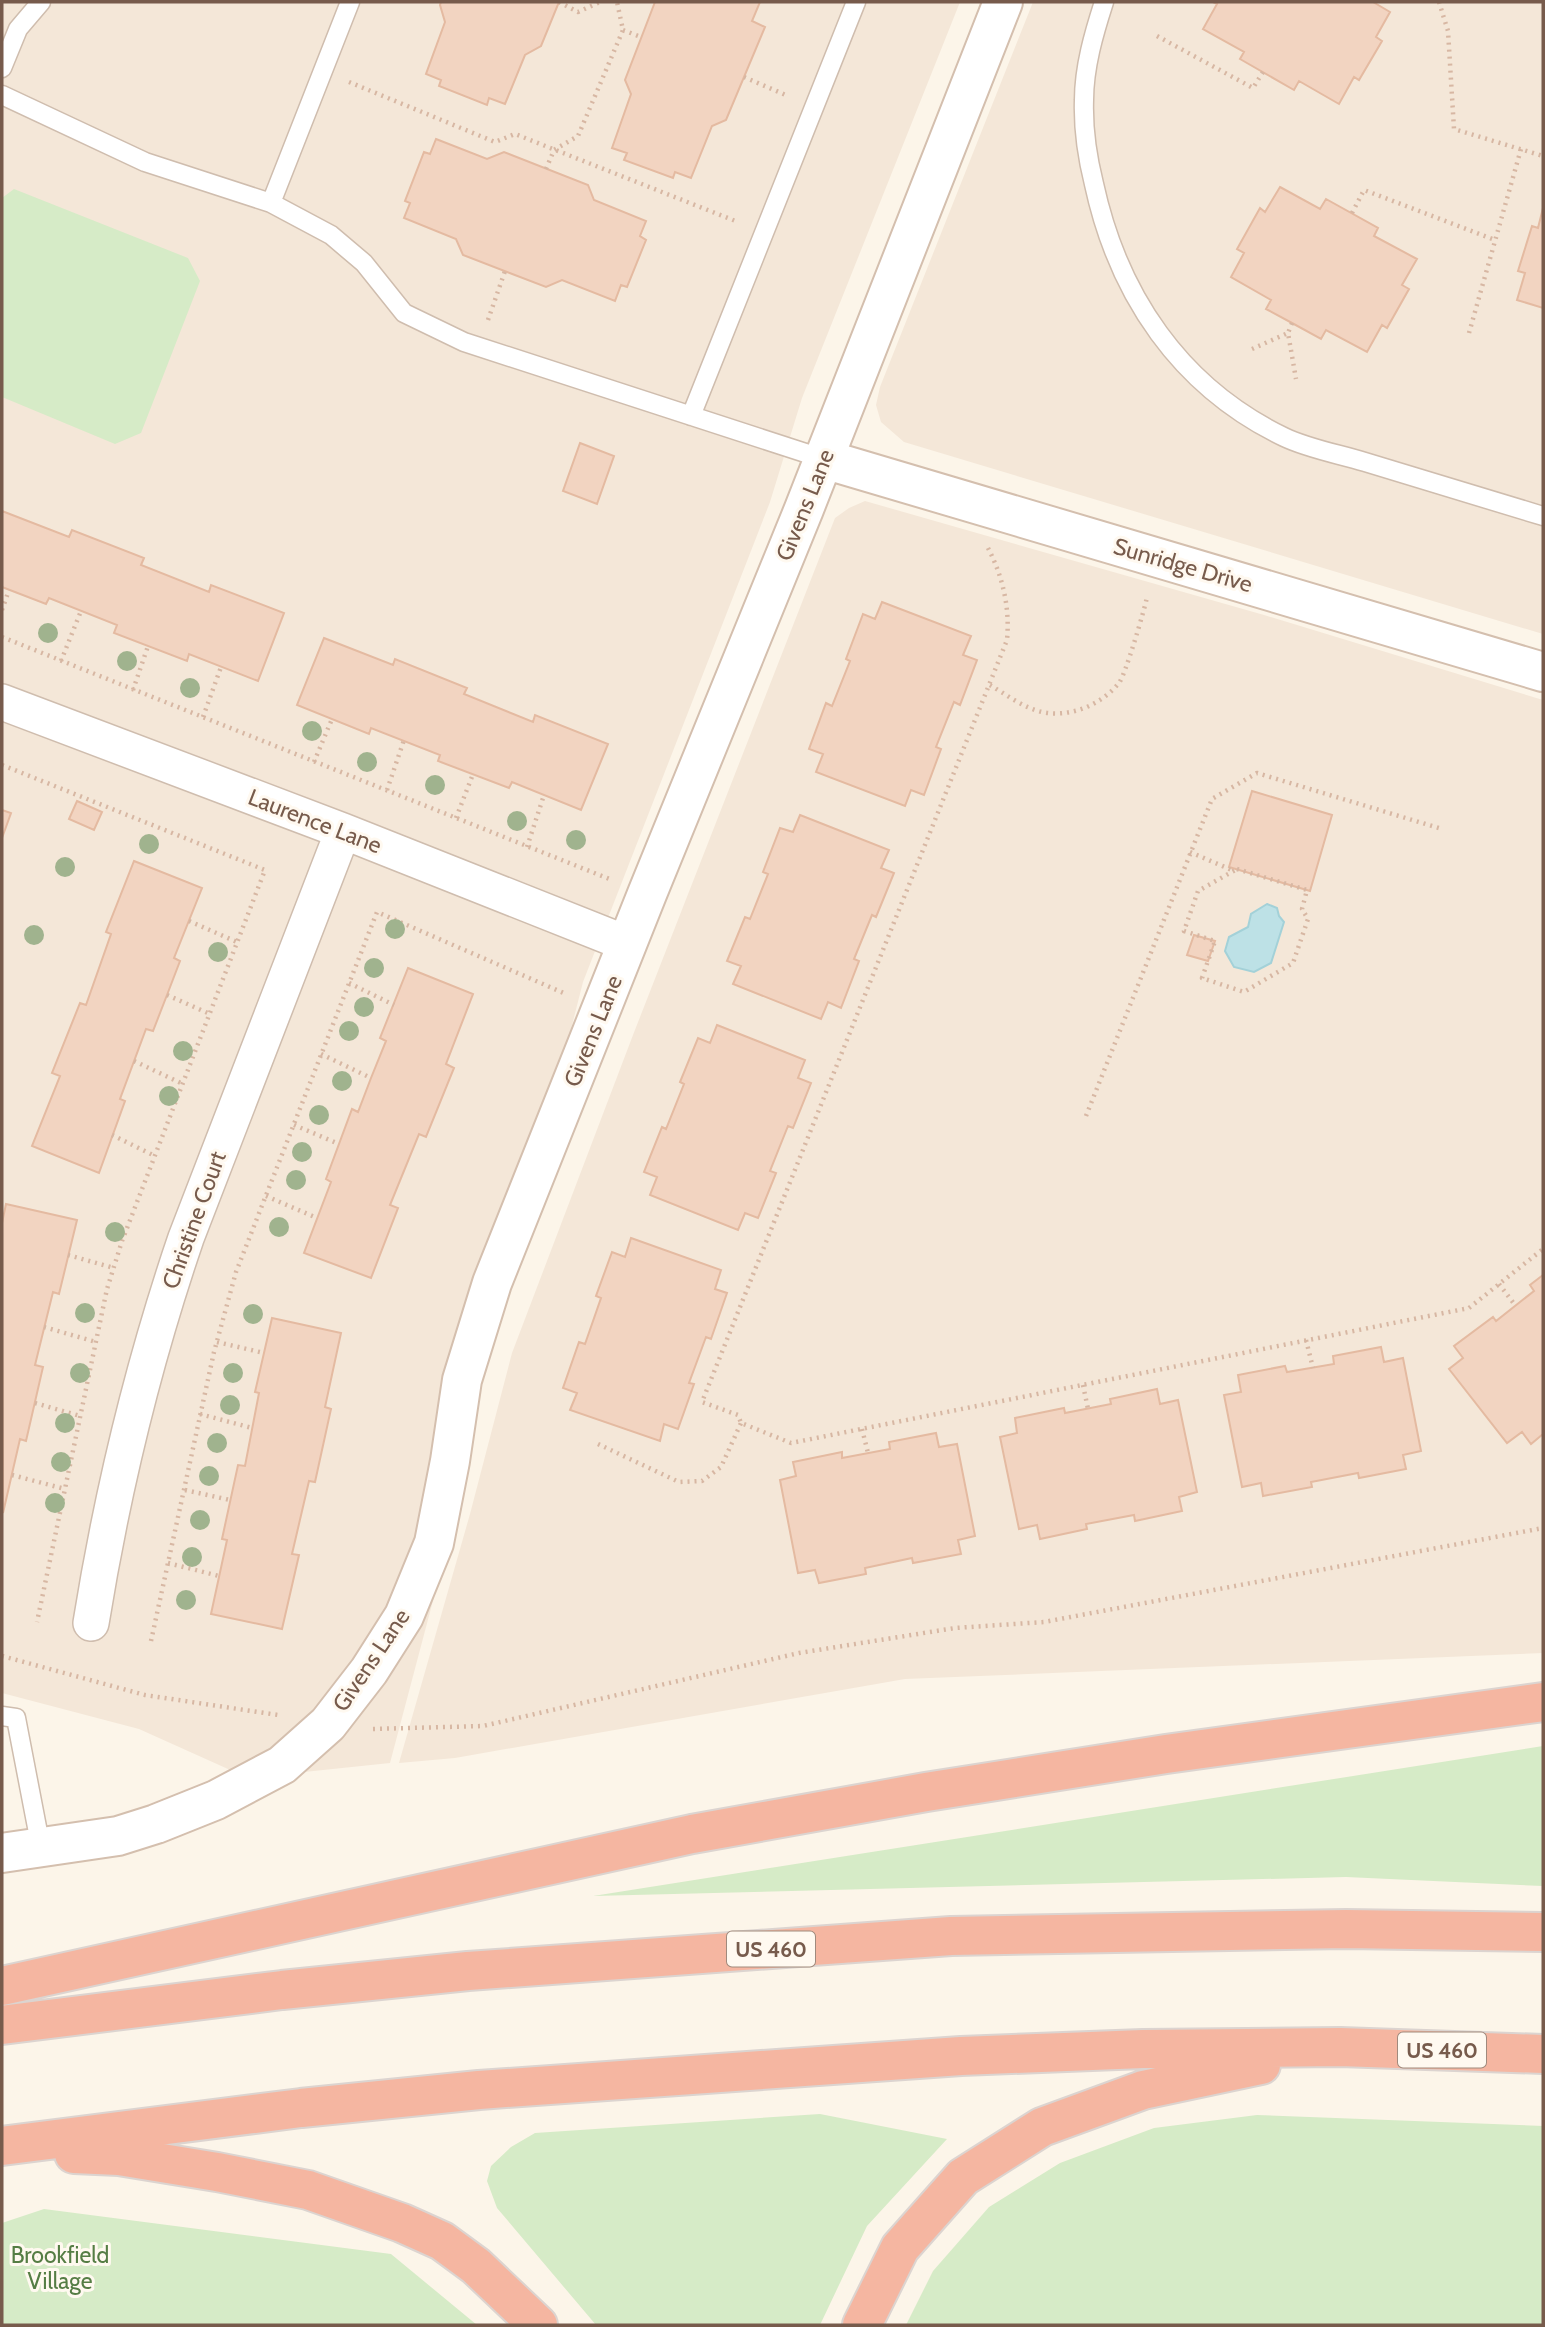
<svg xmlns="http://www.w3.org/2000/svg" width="1545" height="2327" font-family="Cabin,sans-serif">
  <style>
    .residential { fill: #f4e7d8 }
    .green { fill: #d6ebc7 }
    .water { fill: #bde1e6; stroke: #a3d1d8; stroke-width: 2 }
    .building { fill: #f2d4c1; stroke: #e4baa1; stroke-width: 2 }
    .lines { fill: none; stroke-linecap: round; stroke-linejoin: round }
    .lane-casing { stroke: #cfbdae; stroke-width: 21 }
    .street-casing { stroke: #cfbdae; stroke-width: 38 }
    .secondary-casing { stroke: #d4bfae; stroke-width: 42 }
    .highway-casing { stroke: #dcd4d0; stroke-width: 42 }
    .path { stroke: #d7b7a3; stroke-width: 4.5; stroke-dasharray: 2 5; stroke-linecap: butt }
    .lane { stroke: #fff; stroke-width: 18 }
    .street { stroke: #fff; stroke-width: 35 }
    .secondary { stroke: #fff; stroke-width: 38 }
    .highway { stroke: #f5b6a1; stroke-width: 38 }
    .tree { fill: #a0b38e }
    .labels { text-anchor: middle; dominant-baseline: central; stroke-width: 6; stroke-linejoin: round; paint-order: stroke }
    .shield { fill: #fff9f0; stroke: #a08a7d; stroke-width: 2 }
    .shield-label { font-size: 21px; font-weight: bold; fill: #775b4c }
    .street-label { font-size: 23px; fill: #775b4c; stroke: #fff9f0 }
    .park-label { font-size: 23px; fill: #557d44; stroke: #fff9f0 }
  </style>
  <rect width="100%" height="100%" fill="#fcf5e9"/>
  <path class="residential" d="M2,2h958l-158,396 -32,104 -187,480 -94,369 -50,227 -49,185 -142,15 -109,-49 -137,-36z
    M1033,2h510v632l-639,-192 -23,-20 -5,-17 4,-18z
    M865,501l399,114 279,85v953l-638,26 -450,79 -56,5 71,-249 42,-161 121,-318 202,-517 14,-10z"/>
  <path class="green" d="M14,189l174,69 12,23 -59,152 -26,11 -113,-47v-199z
    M1543,1746v140l-197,-9 -753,19z
    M820,2114l127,25 -80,87 -47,99h-224l-99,-117 -10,-27 4,-15 20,-19 24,-14z
    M1257,2115l286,11v199h-637l27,-54 56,-64 71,-44 94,-35z
    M44,2209l347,45 86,71h-475v-102z"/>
  <path class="water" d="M1267,904l10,4 2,8 5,6 -13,41 -17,9 -20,-5 -9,-16 4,-14 19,-10 3,-13z"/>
  <path class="building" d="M441,2h118l-18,44 -16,9 -20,49 -16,-6 -2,7 -48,-19 2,-6 -15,-6 19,-52 -5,-17z
    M655,2h105l-8,19 13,6 -39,93 -14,6 -21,52 -16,-6 -2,6 -49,-18 3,-7 -15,-5 19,-54 -6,-14z
    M1213,2h160l17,10 -14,25 6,4 -23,39 -5,-3 -15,27 -40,-23 -5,9 -54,-31 4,-7 -41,-23 14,-25z
    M436,139l51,20 17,-7 84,33 6,15 52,21 -6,15 6,4 -19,47 -6,-2 -6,16 -53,-21 -16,7 -83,-32 -7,-16 -52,-21 6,-15 -5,-2 19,-49 6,2z
    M1280,187l40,22 6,-10 52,29 -4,8 43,23 -15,26 7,4 -22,39 -5,-3 -15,27 -41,-22 -5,9 -29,-16 -26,-14 5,-9 -40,-23 13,-24 -7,-4 23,-41 5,4z
    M1543,208v100l-26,-8 8,-27 -7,-2 14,-45 6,2z
    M580,443l34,13 -17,48 -34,-13z
    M2,511l67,26 3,-7 72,28 -3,7 68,27 2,-7 73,28 -26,68 -69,-27 -2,7 -73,-28 3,-8 -68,-27 -3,6 -44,-17z
    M882,602l89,34 -8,19 14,5 -17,45 -6,-3 -18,45 5,2 -17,46 -13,-5 -6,16 -89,-34 7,-18 -14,-5 17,-46 6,3 18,-45 -4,-2 17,-45 12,5z
    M324,638l69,27 2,-6 72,29 -3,6 69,28 2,-7 73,29 -27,66 -69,-28 -3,6 -71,-27 2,-6 -69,-27 -2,6 -72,-29z
    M1252,791l80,24 -22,76 -81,-24z
    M77,801l25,11 -8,18 -25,-11z
    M2,810l9,3 -9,25z
    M800,815l89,35 -8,18 13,5 -18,44 -4,-2 -18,44 5,2 -18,47 -13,-6 -7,17 -88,-35 8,-18 -14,-5 18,-44 5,2 18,-45 -5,-2 17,-44 13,4z
    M134,861l68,27 -28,70 6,3 -13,34 -14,36 -7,-2 -26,70 5,2 -26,72 -67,-27 28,-70 -8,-3 28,-70 6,2 25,-71 -5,-2z
    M1194,935l21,6 -7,20 -21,-6z
    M408,968l65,26 -27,70 8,4 -28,69 -7,-3 -29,71 8,3 -27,70 -67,-25 27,-71 -5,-3 26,-70 6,3 13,-34 15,-37 -6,-3z
    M717,1025l88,35 -7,18 13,5 -18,45 -5,-2 -18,45 6,2 -18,45 -13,-5 -7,17 -88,-35 7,-18 -13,-5 18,-45 4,2 18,-45 -4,-2 18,-44 12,5z
    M6,1204l71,16 -18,74 -6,-2 -18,73 8,2 -17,74 -6,-2 -17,74 -1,-290z
    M631,1238l90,32 -6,19 12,4 -16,46 -5,-2 -17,46 5,1 -16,45 -14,-5 -4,17 -90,-31 7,-17 -14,-5 16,-46 6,2 16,-46 -5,-2 16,-44 13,5z
    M1543,1275v159l-12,10 -9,-12 -15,11 -58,-74 14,-11 -9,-12 39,-29 3,4 38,-30 -4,-6z
    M272,1318l69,15 -16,74 6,2 -16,73 -6,-1 -17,73 7,1 -17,74 -71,-15 16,-74 -5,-1 16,-74 7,1 14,-73 -4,-1z
    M1381,1347l3,15 19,-4 18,93 -18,4 3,14 -47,9 -1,-5 -47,9 1,5 -49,9 -2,-13 -19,4 -18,-92 17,-3 -3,-17 47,-9 2,6 47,-8 -1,-8z
    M1157,1389l3,15 18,-4 19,92 -18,5 3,14 -47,10 -1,-6 -48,9 1,5 -47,10 -3,-14 -18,4 -19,-92 17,-4 -2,-15 49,-10 1,5 46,-9 -1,-5z
    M936,1433l3,14 18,-3 18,92 -17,4 3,14 -48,9 -1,-5 -47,10 1,6 -47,9 -4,-13 -17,3 -18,-93 16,-4 -3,-14 49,-10v6l48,-9 -1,-7z"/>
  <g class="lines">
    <defs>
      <path id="lane" d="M1104,2c-10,31 -20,65 -20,98 -1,29 3,56 10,84 24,111 86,203 190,253 25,12 55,17 81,25 60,18 119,36 178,54
        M2,68l16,-39 23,-27
        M2,95l143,67 126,41 60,32 33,28 40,50 60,29 360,117
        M271,203l79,-201
        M691,416l165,-414
        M2,1716l14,2 25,130"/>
      <path id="street" d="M2,702l341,129 285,113
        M91,1623c21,-130 52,-259 95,-385l157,-407"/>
      <path id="secondary" d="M824,459l719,213
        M2,1853l116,-17 38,-12 60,-24 66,-35 46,-41 41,-53 35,-55 30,-73 16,-82 12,-81 30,-97 155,-389 157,-385 199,-507"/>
      <path id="highway" d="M2,1986l690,-152 234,-42 240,-38 377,-52
        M2,2025l280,-35 186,-19 483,-35 395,-7 197,3
        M2,2146l299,-38 178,-18 482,-34 182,-7 197,-2 203,7
        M74,2154l45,2 98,16 91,18 94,33 40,18 34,25 62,59
        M862,2325l38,-77 63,-71 79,-50 101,-37 118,-25"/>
    </defs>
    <use href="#lane" class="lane-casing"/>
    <use href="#street" class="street-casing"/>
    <use href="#secondary" class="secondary-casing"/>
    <use href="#highway" class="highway-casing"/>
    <path class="path" d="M559,2l19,10 22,-10
      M1439,2l9,29 6,98 89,27
      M623,30l18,7
      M1157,36l96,52 10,-16
      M744,77l44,19
      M349,82l146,60 20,-8 223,88
      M546,169l8,-19 24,-14 45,-106 -6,-28
      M1352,213l12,-23 131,50
      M488,320l17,-49
      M1292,323l-4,10 8,46
      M1469,333l52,-184
      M1252,349l36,-16
      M988,548c15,29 22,60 19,92l-305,762 36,13 3,8 50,20 678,-135 74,-59
      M2,610l7,-20
      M2,637l610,243
      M61,661l20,-50
      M990,685c15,9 34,23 52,27 28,6 59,-7 77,-29 6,-7 26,-75 28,-86
      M133,690l15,-44
      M203,717l18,-50
      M314,762l18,-43
      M2,765l263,105 -143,371 -15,48 -70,333
      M387,790l17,-50
      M456,818l17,-44
      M527,847l17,-52
      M1190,852l44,19
      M1237,869l70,21 -5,19 6,10 -15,44 -49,29 -42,-14 13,-37 -31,-10 14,-40z
      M189,921l48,21
      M349,983l45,22
      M167,995l43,19
      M321,1054l50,24
      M134,1061l49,23
      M1086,1116l126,-317 45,-26 185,56
      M294,1125l45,19
      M112,1135l43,21
      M266,1196l51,22
      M68,1255l46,13
      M1499,1284l16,21
      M44,1327l52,15
      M1306,1340l7,28
      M217,1342l47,11
      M1083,1385l5,24
      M35,1403l45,13
      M200,1414l52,14
      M862,1429l6,24
      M598,1444l81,38 23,-1 19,-14 20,-44
      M12,1475l53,14
      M185,1490l45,10
      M168,1563l51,13
      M151,1641l63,-289 22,-80 141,-360 189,82
      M2,1656l143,39 133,20
      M373,1729l110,-3 316,-73 156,-25 89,-6 499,-94"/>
    <use href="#lane" class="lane"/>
    <use href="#street" class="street"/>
    <use href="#secondary" class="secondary"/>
    <use href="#highway" class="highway"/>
  </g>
  <g class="tree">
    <circle cx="48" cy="633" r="10"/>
    <circle cx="127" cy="661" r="10"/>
    <circle cx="190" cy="688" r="10"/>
    <circle cx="312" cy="731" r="10"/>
    <circle cx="367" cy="762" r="10"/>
    <circle cx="435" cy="785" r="10"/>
    <circle cx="517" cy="821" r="10"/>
    <circle cx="576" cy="840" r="10"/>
    <circle cx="149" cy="844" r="10"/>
    <circle cx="65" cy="867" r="10"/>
    <circle cx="395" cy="929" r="10"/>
    <circle cx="34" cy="935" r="10"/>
    <circle cx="218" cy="952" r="10"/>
    <circle cx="374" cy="968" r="10"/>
    <circle cx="364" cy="1007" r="10"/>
    <circle cx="349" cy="1031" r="10"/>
    <circle cx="183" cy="1051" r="10"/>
    <circle cx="342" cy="1081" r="10"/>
    <circle cx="169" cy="1096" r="10"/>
    <circle cx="319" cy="1115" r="10"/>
    <circle cx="302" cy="1152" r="10"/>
    <circle cx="296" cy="1180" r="10"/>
    <circle cx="279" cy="1227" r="10"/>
    <circle cx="115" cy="1232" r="10"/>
    <circle cx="85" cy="1313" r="10"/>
    <circle cx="253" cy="1314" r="10"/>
    <circle cx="80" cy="1373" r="10"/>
    <circle cx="233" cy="1373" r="10"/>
    <circle cx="230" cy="1405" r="10"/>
    <circle cx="65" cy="1423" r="10"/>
    <circle cx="217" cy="1443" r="10"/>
    <circle cx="61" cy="1462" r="10"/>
    <circle cx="209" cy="1476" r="10"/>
    <circle cx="55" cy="1503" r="10"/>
    <circle cx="200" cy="1520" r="10"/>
    <circle cx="192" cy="1557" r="10"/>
    <circle cx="186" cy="1600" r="10"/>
  </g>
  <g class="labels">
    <g class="shield">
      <rect x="727" y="1931.5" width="88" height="35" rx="5"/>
      <rect x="1398" y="2032.5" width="88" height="35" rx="5"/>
    </g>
    <g class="shield-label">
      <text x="771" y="1949">US 460</text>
      <text x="1442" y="2050">US 460</text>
    </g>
    <g class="street-label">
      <text transform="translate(805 505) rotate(-68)">Givens Lane</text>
      <text transform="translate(1183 565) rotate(16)">Sunridge Drive</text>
      <text transform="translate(315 821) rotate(21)">Laurence Lane</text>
      <text transform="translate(593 1031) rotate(-68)">Givens Lane</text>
      <text transform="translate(194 1220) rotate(-70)">Christine Court</text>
      <text transform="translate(371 1660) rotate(-56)">Givens Lane</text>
    </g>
    <g class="park-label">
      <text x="60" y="2255">Brookfield<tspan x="60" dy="26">Village</tspan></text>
    </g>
  </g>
  <rect width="1545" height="2327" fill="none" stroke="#775b4c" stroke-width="7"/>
</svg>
